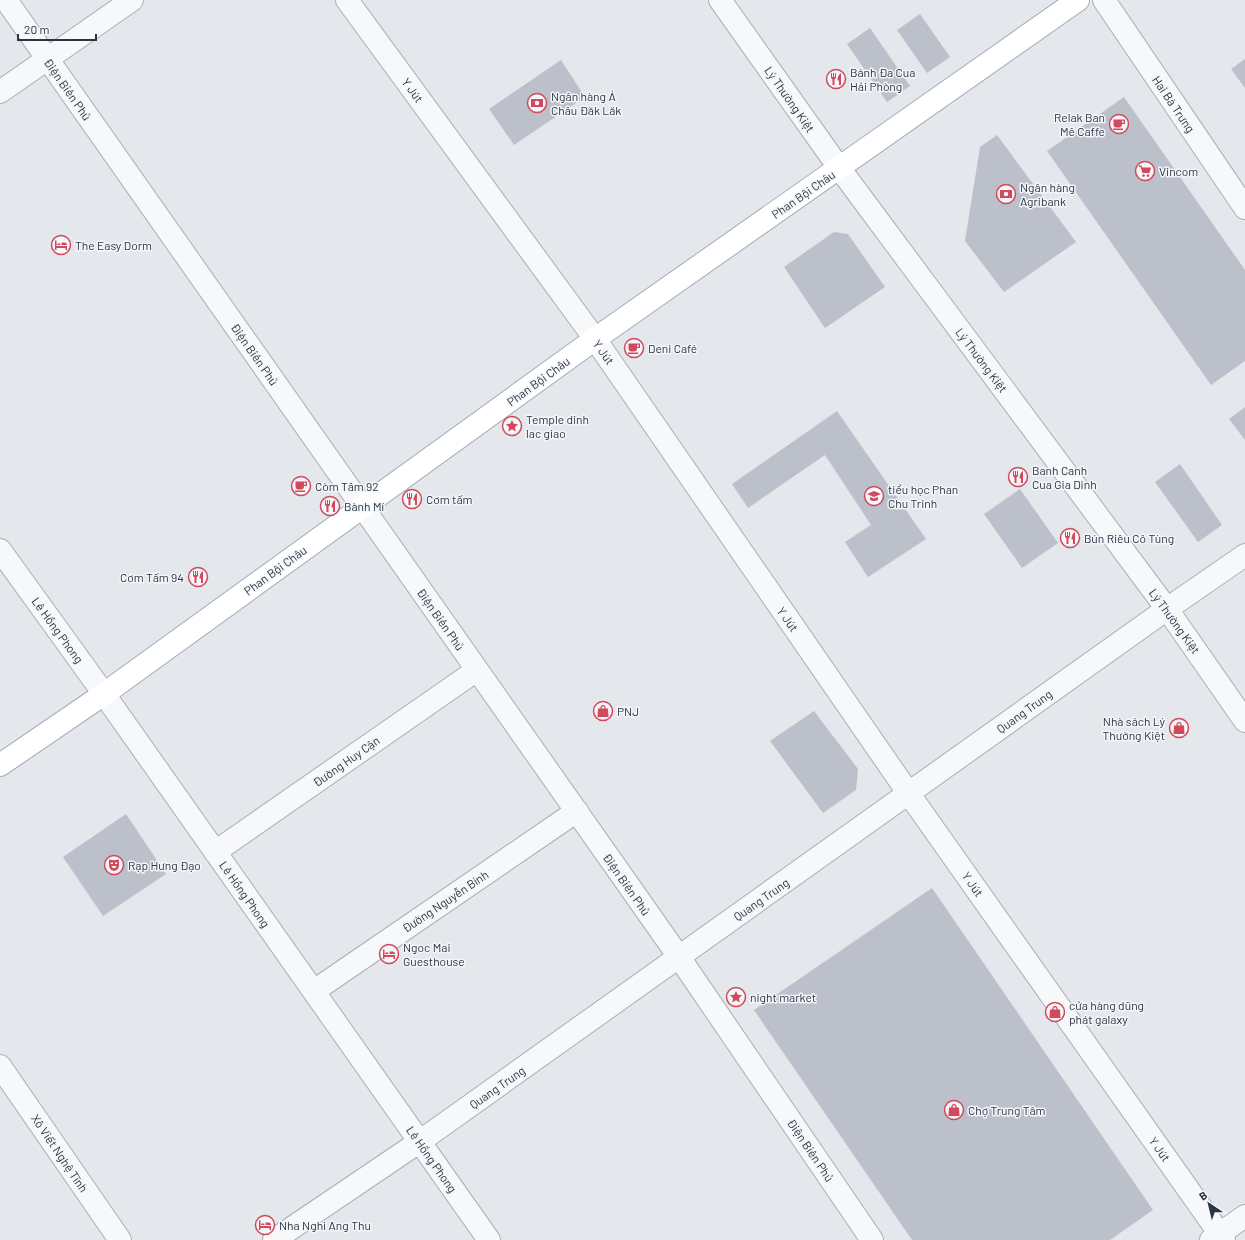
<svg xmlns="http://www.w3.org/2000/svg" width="1245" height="1240" font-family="Barlow,sans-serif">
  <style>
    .building { fill: #bbc0ca }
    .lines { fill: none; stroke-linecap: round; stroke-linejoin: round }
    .minor-casing { stroke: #a9aeb7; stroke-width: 24 }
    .major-casing { stroke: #a3abb8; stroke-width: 24 }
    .minor { stroke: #f7f8fa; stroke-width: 22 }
    .major { stroke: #fff; stroke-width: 22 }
    .labels { text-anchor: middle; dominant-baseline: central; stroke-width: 3; stroke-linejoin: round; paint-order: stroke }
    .poi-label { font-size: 12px; fill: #2b3445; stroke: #f4f6f9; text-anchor: start }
    .street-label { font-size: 12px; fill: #2b3445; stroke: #f4f6f9 }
  </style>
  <rect width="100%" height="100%" fill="#e4e7ec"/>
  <path class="building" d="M920,14l30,43 -23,16 -30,-43z
    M870,28l40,58 -23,16 -40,-58z
    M1245,59v29l-14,-19z
    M561,60l24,37 -71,48 -25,-36z
    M1124,97l121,173v91l-34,24 -164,-234z
    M997,135l79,107 -72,50 -39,-51 15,-94z
    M834,232l14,2 37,53 -60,41 -41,-61z
    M1245,407v33l-16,-21z
    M837,411l89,128 -58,38 -23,-35 26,-17 -46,-70 -77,53 -16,-24z
    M1180,464l42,61 -24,17 -43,-60z
    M1020,489l38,54 -36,25 -38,-54z
    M814,711l44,58 -2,21 -33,23 -53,-72z
    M126,814l40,60 -63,42 -40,-59z
    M932,888l221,322 -43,30h-198l-158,-230z"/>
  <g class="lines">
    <defs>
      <path id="minor" d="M6,0l673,957 193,283
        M347,0l248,339 314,455 315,446
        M720,0l120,169 327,440 78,112
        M1104,0l141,208
        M0,92l132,-92
        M0,550l104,144 385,546
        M215,852l262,-182
        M314,991l263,-180
        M0,1066l120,174
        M274,1240l145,-98 748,-533 78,-54
        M1211,1240l34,-24"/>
      <path id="major" d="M0,765l104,-71 491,-355 483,-339"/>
    </defs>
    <use href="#minor" class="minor-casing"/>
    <use href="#major" class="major-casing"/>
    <use href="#minor" class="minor"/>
    <use href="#major" class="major"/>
  </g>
  <defs>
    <symbol id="restaurant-ring" viewBox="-11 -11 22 22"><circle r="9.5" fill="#f4f6f9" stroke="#d1495b" stroke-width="1.5"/><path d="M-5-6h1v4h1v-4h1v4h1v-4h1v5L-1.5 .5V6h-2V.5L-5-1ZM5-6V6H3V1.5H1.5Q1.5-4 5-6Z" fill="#d1495b"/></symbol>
    <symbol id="bank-ring" viewBox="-11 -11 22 22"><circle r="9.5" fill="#f4f6f9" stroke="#d1495b" stroke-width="1.5"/><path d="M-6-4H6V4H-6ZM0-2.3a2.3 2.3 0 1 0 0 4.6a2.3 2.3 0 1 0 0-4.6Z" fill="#d1495b"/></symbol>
    <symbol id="cafe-ring" viewBox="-11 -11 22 22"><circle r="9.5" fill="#f4f6f9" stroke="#d1495b" stroke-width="1.5"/><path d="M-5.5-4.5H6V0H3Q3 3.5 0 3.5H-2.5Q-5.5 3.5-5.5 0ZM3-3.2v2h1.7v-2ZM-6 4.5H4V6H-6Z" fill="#d1495b"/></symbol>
    <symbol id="supermarket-ring" viewBox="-11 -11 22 22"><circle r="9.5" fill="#f4f6f9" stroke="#d1495b" stroke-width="1.5"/><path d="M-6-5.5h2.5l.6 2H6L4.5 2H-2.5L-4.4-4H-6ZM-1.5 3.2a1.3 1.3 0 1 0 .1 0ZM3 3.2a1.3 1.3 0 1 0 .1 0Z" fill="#d1495b"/></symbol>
    <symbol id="hotel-ring" viewBox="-11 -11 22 22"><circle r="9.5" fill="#f4f6f9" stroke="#d1495b" stroke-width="1.5"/><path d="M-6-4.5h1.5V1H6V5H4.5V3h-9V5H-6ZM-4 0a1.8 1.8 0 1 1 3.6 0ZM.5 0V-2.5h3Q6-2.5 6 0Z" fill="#d1495b"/></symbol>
    <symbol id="sight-ring" viewBox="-11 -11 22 22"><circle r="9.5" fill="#f4f6f9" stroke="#d1495b" stroke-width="1.5"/><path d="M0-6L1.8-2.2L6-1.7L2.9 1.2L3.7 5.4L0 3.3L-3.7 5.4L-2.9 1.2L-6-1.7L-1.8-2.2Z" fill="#d1495b"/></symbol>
    <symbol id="school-ring" viewBox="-11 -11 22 22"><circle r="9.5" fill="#f4f6f9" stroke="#d1495b" stroke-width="1.5"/><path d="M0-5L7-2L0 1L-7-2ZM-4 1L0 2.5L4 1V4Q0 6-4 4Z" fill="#d1495b"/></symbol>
    <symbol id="shop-ring" viewBox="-11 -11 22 22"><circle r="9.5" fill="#f4f6f9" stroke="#d1495b" stroke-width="1.5"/><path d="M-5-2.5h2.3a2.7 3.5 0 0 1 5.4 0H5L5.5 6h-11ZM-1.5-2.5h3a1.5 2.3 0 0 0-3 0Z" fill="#d1495b"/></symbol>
    <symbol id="theatre-ring" viewBox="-11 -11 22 22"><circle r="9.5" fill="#f4f6f9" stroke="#d1495b" stroke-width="1.5"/><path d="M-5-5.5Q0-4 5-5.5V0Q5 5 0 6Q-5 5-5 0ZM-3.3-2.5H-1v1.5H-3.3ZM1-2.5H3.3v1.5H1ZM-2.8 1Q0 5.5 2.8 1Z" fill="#d1495b"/></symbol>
  </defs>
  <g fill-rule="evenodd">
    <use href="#restaurant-ring" x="825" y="68" width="22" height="22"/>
    <use href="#bank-ring" x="526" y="92" width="22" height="22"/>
    <use href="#cafe-ring" x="1108" y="113" width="22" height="22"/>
    <use href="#supermarket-ring" x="1134" y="160" width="22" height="22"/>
    <use href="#bank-ring" x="995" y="183" width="22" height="22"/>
    <use href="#hotel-ring" x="50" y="234" width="22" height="22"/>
    <use href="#cafe-ring" x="623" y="337" width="22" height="22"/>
    <use href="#sight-ring" x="501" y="415" width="22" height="22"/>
    <use href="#restaurant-ring" x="1007" y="466" width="22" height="22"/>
    <use href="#cafe-ring" x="290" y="475" width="22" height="22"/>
    <use href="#school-ring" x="863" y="485" width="22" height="22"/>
    <use href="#restaurant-ring" x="401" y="488" width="22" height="22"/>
    <use href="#restaurant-ring" x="319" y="495" width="22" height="22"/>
    <use href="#restaurant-ring" x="1059" y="527" width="22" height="22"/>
    <use href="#restaurant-ring" x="187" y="566" width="22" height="22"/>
    <use href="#shop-ring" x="592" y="700" width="22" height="22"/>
    <use href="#shop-ring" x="1168" y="717" width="22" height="22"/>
    <use href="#theatre-ring" x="103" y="854" width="22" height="22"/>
    <use href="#hotel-ring" x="378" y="943" width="22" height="22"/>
    <use href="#sight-ring" x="725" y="986" width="22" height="22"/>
    <use href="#shop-ring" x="1044" y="1001" width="22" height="22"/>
    <use href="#shop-ring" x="943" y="1099" width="22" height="22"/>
    <use href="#hotel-ring" x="254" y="1214" width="22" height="22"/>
  </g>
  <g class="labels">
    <g class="poi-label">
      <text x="850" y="72">Bánh Đa Cua<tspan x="850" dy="14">Hải Phòng</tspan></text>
      <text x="551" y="96">Ngân hàng Á<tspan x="551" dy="14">Châu Đăk Lăk</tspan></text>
      <text x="1105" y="117" text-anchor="end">Relak Ban<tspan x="1105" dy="14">Mê Caffe</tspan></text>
      <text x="1159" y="171">Vincom</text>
      <text x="1020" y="187">Ngân hàng<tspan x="1020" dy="14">Agribank</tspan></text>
      <text x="75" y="245">The Easy Dorm</text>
      <text x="648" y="348">Deni Café</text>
      <text x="526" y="419">Temple dinh<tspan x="526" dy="14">lac giao</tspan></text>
      <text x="1032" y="470">Banh Canh<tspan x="1032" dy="14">Cua Gia Dinh</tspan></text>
      <text x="315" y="486">Còm Tâm 92</text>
      <text x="888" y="489">tiểu học Phan<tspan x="888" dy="14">Chu Trinh</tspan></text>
      <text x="426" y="499">Cơm tấm</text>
      <text x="344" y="506">Bành Mí</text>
      <text x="1084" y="538">Bún Riêu Cô Tùng</text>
      <text x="184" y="577" text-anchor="end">Cơm Tấm 94</text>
      <text x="617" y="711">PNJ</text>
      <text x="1165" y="721" text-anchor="end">Nhà sách Lý<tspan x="1165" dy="14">Thường Kiệt</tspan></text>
      <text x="128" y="865">Rạp Hưng Đạo</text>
      <text x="403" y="947">Ngoc Mai<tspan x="403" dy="14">Guesthouse</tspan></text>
      <text x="750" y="997">night market</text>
      <text x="1069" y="1005">cửa hàng dũng<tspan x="1069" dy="14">phát galaxy</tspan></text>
      <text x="968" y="1110">Chợ Trung Tâm</text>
      <text x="279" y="1225">Nha Nghi Ang Thu</text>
    </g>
    <g class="street-label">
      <text transform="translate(68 89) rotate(55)">Điện Biên Phủ</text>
      <text transform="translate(413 90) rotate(54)">Y Jút</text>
      <text transform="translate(790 99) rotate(55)">Lý Thường Kiệt</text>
      <text transform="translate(1174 104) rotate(56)">Hai Bà Trưng</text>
      <text transform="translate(803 194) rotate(-35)">Phan Bội Châu</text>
      <text transform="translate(604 352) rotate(55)">Y Jút</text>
      <text transform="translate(255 354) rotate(55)">Điện Biên Phủ</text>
      <text transform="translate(982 360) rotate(53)">Lý Thường Kiệt</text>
      <text transform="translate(538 381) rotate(-36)">Phan Bội Châu</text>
      <text transform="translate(275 570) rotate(-36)">Phan Bội Châu</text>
      <text transform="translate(441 619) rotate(55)">Điện Biên Phủ</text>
      <text transform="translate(788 619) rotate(55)">Y Jút</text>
      <text transform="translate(1175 621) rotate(54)">Lý Thường Kiệt</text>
      <text transform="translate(58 630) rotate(54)">Lê Hồng Phong</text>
      <text transform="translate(1024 711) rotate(-36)">Quang Trung</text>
      <text transform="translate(346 761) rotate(-35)">Đường Huy Cận</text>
      <text transform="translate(627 884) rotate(55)">Điện Biên Phủ</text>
      <text transform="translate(973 884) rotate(55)">Y Jút</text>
      <text transform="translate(245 894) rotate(55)">Lê Hồng Phong</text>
      <text transform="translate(761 899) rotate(-35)">Quang Trung</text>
      <text transform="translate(445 901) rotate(-34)">Đường Nguyễn Bính</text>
      <text transform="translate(497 1087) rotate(-35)">Quang Trung</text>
      <text transform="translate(1160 1149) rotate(55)">Y Jút</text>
      <text transform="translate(811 1150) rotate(56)">Điện Biên Phủ</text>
      <text transform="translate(60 1153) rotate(56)">Xô Viết Nghệ Tĩnh</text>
      <text transform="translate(432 1159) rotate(55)">Lê Hồng Phong</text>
    </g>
  </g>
  <g transform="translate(1209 1204) rotate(325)" stroke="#f4f6f9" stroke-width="3" paint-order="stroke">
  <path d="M0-3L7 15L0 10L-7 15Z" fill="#2b3445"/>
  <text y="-6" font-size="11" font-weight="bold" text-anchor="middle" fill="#2b3445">B</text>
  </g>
  <path d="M18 34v6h78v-6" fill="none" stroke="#2b3445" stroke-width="2"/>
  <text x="24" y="34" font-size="12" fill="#2b3445" stroke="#f4f6f9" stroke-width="3" paint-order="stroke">20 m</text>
</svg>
